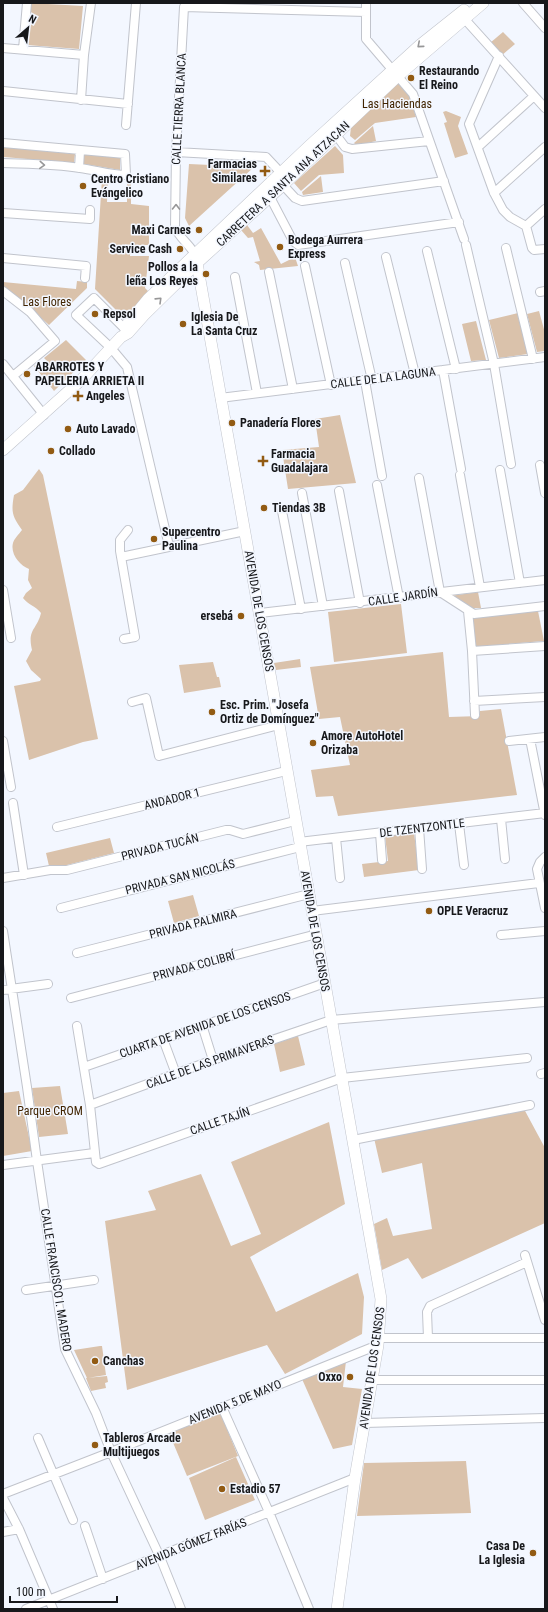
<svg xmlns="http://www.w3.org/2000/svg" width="548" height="1612" font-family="'Roboto Condensed',sans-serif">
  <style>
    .green { fill: #dac2ab }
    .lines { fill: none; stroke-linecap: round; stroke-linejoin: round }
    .minor-casing { stroke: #c1c4cc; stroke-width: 10 }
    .tertiary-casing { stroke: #c1c4cc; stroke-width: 12 }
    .minor { stroke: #fff; stroke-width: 8 }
    .tertiary { stroke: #fff; stroke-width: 11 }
    .oneway { stroke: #979798 }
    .poi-dot { fill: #925b13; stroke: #f3f7ff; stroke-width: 1.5 }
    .labels { text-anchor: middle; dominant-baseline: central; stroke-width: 3; stroke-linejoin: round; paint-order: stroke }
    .poi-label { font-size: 12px; font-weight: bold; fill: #17181b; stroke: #f3f7ff; text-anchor: start }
    .park-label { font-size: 12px; fill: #412400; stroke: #f3f7ff }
    .street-label { font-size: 12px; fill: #17181b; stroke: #f3f7ff }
  </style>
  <rect width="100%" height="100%" fill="#f3f7ff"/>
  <path class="green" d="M30,3l53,3 -4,43 -52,-4z
    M503,32l12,12 -14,12 -11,-13z
    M399,82l10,11 7,24 -41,6 -20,17 -5,-4 1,-9z
    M446,111l15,6 -3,9 10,28 -13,4 -11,-35 3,-1 -4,-10z
    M373,126l3,15 -17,4 -4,-1 -1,-1z
    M335,146l8,9 1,18 -25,2 -18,16 -7,-8z
    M3,147l72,7 -1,9 -70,-6z
    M84,153l36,3v14l-36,-6z
    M189,164l65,3 -65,59 -4,-8z
    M321,176l2,16 -20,3 -1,-3z
    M102,178l6,1 -1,23h20v-19h4v21l18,2v39h-18l-1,11h19l-4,32 3,3 -23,28 -30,-30z
    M247,225l6,8 8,-5 20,36 14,-7 3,9 -38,4 -1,-5 -5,-3 6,-1 -7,-24 -5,1 -7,-8z
    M77,281l10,1v6l-38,37 -29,-26 -17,-12v-5l73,7z
    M539,311l6,22v18l-8,1 -10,-38z
    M518,313l10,41 -29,4 -10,-38z
    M476,321l10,39 -15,1 -9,-37z
    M66,340l20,20 -32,31 -20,-25 3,-2 6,2 5,-4 -4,-4z
    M340,415l16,68 -68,6 -6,-39 37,-3 -4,-28z
    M39,469l4,6 55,264 -15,3 -54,18 -15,-74 26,-5 1,-2 -10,-9 -5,-9 6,-11c-5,-21 5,-20 9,-37 -5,-7 -13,-8 -18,-15l3,-5 6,-5 -4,-8 1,-11c-9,-3 -19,-15 -16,-26 1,-4 6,-9 9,-13 -10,-14 -11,-18 -8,-35l9,-5z
    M478,592l3,16h-9l-22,-12z
    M401,604l6,49 -73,9 -6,-50z
    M538,611l6,30 -70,6 -3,-31z
    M443,652l6,65 31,-1v-5l21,-2 16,86 -179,21 -5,-20 -17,1 -5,-27 39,-5 -10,-48 -21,2 -9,-52z
    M300,659l1,8 -25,3 -2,-7z
    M213,662l4,15h2l2,10 -37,6 -5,-28z
    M414,833l5,37 -55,7 -2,-13 26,-3 -3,-25z
    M110,838l4,15 -47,12 -18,1 -3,-13z
    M193,895l6,21 -25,7 -6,-22z
    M298,1036l7,29 -25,7 -6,-28z
    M60,1086l8,48 -29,3 -7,-49z
    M19,1091l13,60 -29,5v-63z
    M524,1109l21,39v75l-123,56 -14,-21 -26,12 -8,-46 13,-6 6,18 39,-7 -10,-66 -40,10 -8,-35z
    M329,1122l16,82 -95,53 26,55 82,-39 6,24 -2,37 -77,40 -18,-29 -140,45 -22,-169 51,-11 -8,-19 53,-17 30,72 30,-12 -30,-72z
    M100,1346h2l4,29 -19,3 -13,-28z
    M346,1361l-3,26 19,2 -10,56 -19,4 -31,-70z
    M107,1376l1,6 -3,1 1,5 -15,3 -5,-13z
    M220,1412l18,44 -51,20 -18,-43z
    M236,1457l19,43 -50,20 -16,-42z
    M466,1461l5,52 -114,3 7,-53z"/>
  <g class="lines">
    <defs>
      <path id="minor" d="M366,3v36l47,55 51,145
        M523,3l22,25
        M461,15l84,93
        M3,48l81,7
        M23,49l4,-46
        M499,56l-30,68 25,69 9,17 7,7 16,9 6,22 2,2 11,-1
        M3,91l125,13
        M81,100l3,-45 7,-52
        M126,125l10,-122
        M336,135l9,12 7,2 77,-8
        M3,143l122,11 1,21c-16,0 -30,-5 -46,-7 -25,-4 -51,-4 -77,-5
        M478,147l56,-51
        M176,152l90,5 15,16
        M79,168l1,-17
        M283,185l12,13 7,3 142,-20
        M494,193l51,-46
        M270,197l23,44 5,4 161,-23
        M3,213l87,6v-9
        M526,226l19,-17
        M466,245l28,119 17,100
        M506,248l27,111
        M427,251l29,118
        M386,257l29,117
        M3,258l83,8 -1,12
        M197,259c-4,-13 -18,-20 -22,-32l1,-75 8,-145 182,5
        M345,263l27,117
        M305,266l26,119
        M269,272l24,117
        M235,277l22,116
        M3,291l27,21 25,29 -42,35
        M540,292l5,-1
        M128,332l-34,-34 -18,17 35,33 16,19 42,179
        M3,364l41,51
        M443,370l18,99
        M365,381l17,95
        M220,398l325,-41
        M540,465l5,28
        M500,470l20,113
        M460,475l20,112
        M419,478l21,114 34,22 71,-8
        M377,485l22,113
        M339,491l21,112
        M302,493l21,113
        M282,511l19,98
        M121,557l124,-26
        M3,590l8,48
        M468,611l4,40 3,64
        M260,613l285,-33
        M124,639l11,-2 -15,-86v-11l8,-10
        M472,651l73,-5
        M474,701l71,-4
        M132,702l14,-4 13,58 120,-31
        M530,739l15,76
        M3,741l8,46
        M509,741l36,-4
        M13,803l11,72
        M501,819l4,40
        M459,824l5,41
        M57,827l229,-56
        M419,828l3,41
        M380,833l2,27
        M336,838l4,40
        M299,842l246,-29
        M545,857l-5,5 -3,7 8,39
        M3,878l47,-8h17l159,-40h4l13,4 52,-13
        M61,908l239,-61
        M312,911l227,-28
        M3,931l24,156 10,74 28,188 31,64 15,39 49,105 21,52
        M501,935l44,-4
        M77,953l232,-59
        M3,990l45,-6
        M71,998l246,-64
        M202,1025l11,35
        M77,1026l13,79 6,57 3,2 243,-86 185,-20
        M163,1039l13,35
        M84,1067l241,-84
        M541,1074l4,-1
        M90,1105l123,-45 118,-40 214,-18
        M353,1140l177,-35
        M3,1165l91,-12
        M525,1255l20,65
        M26,1290l68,-10
        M378,1338h167
        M428,1338l-1,-26 3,-6 97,-44
        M372,1380h173
        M222,1407l47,105 40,97
        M365,1423l180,-5
        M38,1438l35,82
        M3,1494l108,-42 267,-107
        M3,1498l16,31 34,80
        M85,1526l18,53
        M3,1532l16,-3
        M26,1609l329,-131"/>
      <path id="tertiary" d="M197,263l184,1036 -3,46 -23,133 -18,131
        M125,327l23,-28 160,-152 112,-102 44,-35
        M3,450l78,-70 40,-43 7,-4 16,-18 53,-52 86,-78 116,-110 84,-72"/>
    </defs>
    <use href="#minor" class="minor-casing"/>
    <use href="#tertiary" class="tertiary-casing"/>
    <use href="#minor" class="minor"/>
    <use href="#tertiary" class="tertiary"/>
  </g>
  <defs><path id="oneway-chevron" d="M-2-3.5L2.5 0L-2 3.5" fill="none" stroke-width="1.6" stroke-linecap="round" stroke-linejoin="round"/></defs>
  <g class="oneway">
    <use href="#oneway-chevron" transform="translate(420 45) rotate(139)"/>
    <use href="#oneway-chevron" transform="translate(42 165) rotate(4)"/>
    <use href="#oneway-chevron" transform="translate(176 207) rotate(-89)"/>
    <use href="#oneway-chevron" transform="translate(159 300) rotate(-44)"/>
  </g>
  <g class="poi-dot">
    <circle cx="411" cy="78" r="4"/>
    <path d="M263 165h4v4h4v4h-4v4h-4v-4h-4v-4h4z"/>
    <circle cx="83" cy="186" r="4"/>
    <circle cx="199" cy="230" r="4"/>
    <circle cx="280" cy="247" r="4"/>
    <circle cx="180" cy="249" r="4"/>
    <circle cx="206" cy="274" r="4"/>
    <circle cx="95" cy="314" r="4"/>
    <circle cx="183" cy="324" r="4"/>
    <circle cx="27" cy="374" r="4"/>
    <path d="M76 390h4v4h4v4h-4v4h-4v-4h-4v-4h4z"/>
    <circle cx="232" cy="423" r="4"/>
    <circle cx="68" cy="429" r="4"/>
    <circle cx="51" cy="451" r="4"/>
    <path d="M261 455h4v4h4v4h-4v4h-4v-4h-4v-4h4z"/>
    <circle cx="264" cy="508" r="4"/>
    <circle cx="154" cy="539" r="4"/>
    <circle cx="241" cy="616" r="4"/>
    <circle cx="212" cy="712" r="4"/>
    <circle cx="313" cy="743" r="4"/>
    <circle cx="429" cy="911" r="4"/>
    <circle cx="95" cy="1361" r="4"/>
    <circle cx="350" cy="1377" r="4"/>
    <circle cx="95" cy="1445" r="4"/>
    <circle cx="222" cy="1489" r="4"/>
    <circle cx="533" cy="1553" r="4"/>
  </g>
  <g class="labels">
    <g class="poi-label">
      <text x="419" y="71">Restaurando<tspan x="419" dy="14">El Reino</tspan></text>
      <text x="257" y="164" text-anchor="end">Farmacias<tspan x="257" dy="14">Similares</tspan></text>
      <text x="91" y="179">Centro Cristiano<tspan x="91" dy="14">Evángelico</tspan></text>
      <text x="191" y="230" text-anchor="end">Maxi Carnes</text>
      <text x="288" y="240">Bodega Aurrera<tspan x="288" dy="14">Express</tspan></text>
      <text x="172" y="249" text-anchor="end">Service Cash</text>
      <text x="198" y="267" text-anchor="end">Pollos a la<tspan x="198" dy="14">leña Los Reyes</tspan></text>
      <text x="103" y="314">Repsol</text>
      <text x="191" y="317">Iglesia De<tspan x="191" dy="14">La Santa Cruz</tspan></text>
      <text x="35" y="367">ABARROTES Y<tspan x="35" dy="14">PAPELERIA ARRIETA II</tspan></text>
      <text x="86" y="396">Angeles</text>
      <text x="240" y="423">Panadería Flores</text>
      <text x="76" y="429">Auto Lavado</text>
      <text x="59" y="451">Collado</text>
      <text x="271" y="454">Farmacia<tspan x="271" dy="14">Guadalajara</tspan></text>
      <text x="272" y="508">Tiendas 3B</text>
      <text x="162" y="532">Supercentro<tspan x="162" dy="14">Paulina</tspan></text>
      <text x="233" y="616" text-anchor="end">ersebá</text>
      <text x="220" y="705">Esc. Prim. "Josefa<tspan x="220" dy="14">Ortiz de Domínguez"</tspan></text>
      <text x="321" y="736">Amore AutoHotel<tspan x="321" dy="14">Orizaba</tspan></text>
      <text x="437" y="911">OPLE Veracruz</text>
      <text x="103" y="1361">Canchas</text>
      <text x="342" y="1377" text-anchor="end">Oxxo</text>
      <text x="103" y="1438">Tableros Arcade<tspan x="103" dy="14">Multijuegos</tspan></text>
      <text x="230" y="1489">Estadio 57</text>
      <text x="525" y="1546" text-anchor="end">Casa De<tspan x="525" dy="14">La Iglesia</tspan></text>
    </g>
    <g class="park-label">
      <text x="397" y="104">Las Haciendas</text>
      <text x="47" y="302">Las Flores</text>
      <text x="50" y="1111">Parque CROM</text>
    </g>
    <g class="street-label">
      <text transform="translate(179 109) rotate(-87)">CALLE TIERRA BLANCA</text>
      <text transform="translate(283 184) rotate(-43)">CARRETERA A SANTA ANA ATZACAN</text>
      <text transform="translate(383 378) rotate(-7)">CALLE DE LA LAGUNA</text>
      <text transform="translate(403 597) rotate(-8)">CALLE JARDÍN</text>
      <text transform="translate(259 611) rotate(80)">AVENIDA DE LOS CENSOS</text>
      <text transform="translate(172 799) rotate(-14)">ANDADOR 1</text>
      <text transform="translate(422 828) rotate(-7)">DE TZENTZONTLE</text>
      <text transform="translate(160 847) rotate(-14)">PRIVADA TUCÁN</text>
      <text transform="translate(180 877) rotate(-14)">PRIVADA SAN NICOLÁS</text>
      <text transform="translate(193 924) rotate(-14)">PRIVADA PALMIRA</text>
      <text transform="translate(315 931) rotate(80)">AVENIDA DE LOS CENSOS</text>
      <text transform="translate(194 966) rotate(-15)">PRIVADA COLIBRÍ</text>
      <text transform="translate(205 1025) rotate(-19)">CUARTA DE AVENIDA DE LOS CENSOS</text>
      <text transform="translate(210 1062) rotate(-20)">CALLE DE LAS PRIMAVERAS</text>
      <text transform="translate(220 1121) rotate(-19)">CALLE TAJÍN</text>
      <text transform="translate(56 1280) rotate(81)">CALLE FRANCISCO I. MADERO</text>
      <text transform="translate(372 1368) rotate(-82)">AVENIDA DE LOS CENSOS</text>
      <text transform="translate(235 1402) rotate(-22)">AVENIDA 5 DE MAYO</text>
      <text transform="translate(191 1544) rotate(-22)">AVENIDA GÓMEZ FARÍAS</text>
    </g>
  </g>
  <rect width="548" height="1612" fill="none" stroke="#17181b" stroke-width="8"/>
  <g transform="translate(28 28) rotate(28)" stroke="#f3f7ff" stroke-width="3" paint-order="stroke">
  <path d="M0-3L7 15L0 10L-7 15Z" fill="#17181b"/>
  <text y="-6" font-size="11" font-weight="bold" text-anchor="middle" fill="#17181b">N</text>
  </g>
  <path d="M10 1596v6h107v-6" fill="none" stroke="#17181b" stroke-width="2"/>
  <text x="16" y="1596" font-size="12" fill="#17181b" stroke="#f3f7ff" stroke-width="3" paint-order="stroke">100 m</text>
</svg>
